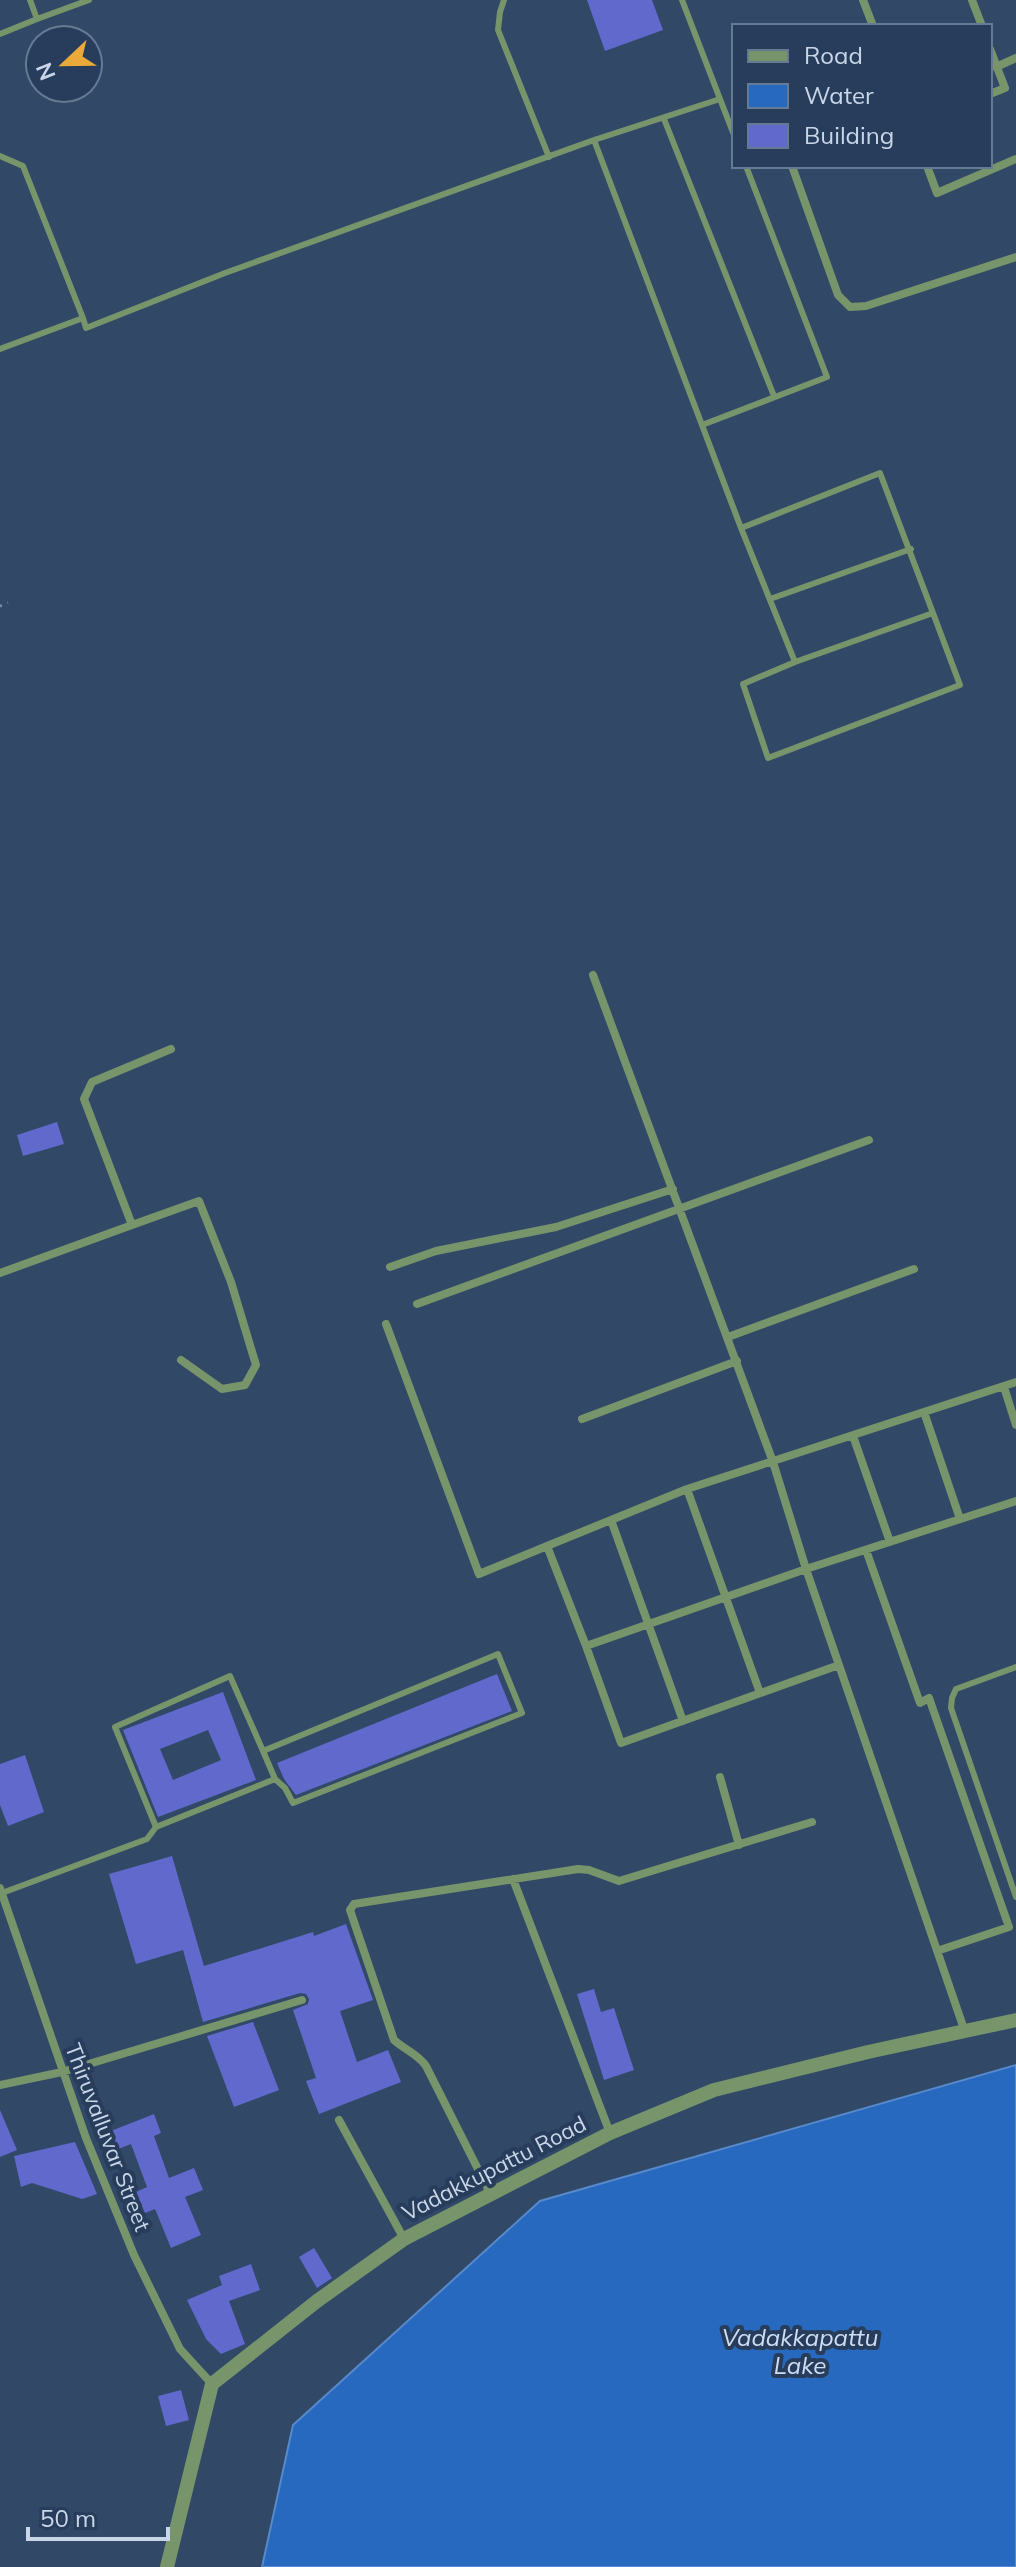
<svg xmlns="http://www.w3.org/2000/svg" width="1016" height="2567" font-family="Mulish,sans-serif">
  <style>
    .water { fill: #2769be; stroke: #578acb; stroke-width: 2 }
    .building { fill: #616acc; fill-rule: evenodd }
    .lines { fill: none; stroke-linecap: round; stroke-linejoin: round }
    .path { stroke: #798ca4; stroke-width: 3; stroke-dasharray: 2 6; stroke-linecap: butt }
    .service { stroke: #77946b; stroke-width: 6 }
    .minor { stroke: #77946b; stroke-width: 8 }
    .tertiary { stroke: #77946b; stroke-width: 14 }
    .labels { text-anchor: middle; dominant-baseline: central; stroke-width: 8; stroke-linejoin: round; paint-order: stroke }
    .street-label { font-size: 22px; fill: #c8d6e8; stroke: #273d5b }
    .water-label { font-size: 24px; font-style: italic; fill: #cedef5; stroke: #273d5b }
  </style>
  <rect width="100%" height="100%" fill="#314867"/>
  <path class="water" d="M1016,2065v502h-754l31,-142 247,-224z"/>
  <path class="building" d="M587,0h65l11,30 -58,21z
    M57,1122l7,22 -41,12 -6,-21z
    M497,1674l15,37 -216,84 -12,-16 -7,-16z
    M223,1692l33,88 -98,37 -35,-87zM208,1730l13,30 -48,20 -13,-31z
    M25,1755l19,57 -36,14 -8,-21v-41z
    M172,1856l32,110 109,-34 1,4 32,-12 27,76 -33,11 17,51 31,-12 13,32 -82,32 -13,-33 10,-3 -23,-68 15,-6 1,-5 -3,-5 -6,-1 -97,29 -20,-72 -47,14 -27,-90z
    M594,1989l7,23 13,-4 20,62 -30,10 -27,-86z
    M253,2022l26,68 -45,17 -27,-71z
    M0,2110l17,40 -17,7z
    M154,2114l7,19 -7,3 15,42 25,-10 9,22 -18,7 16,38 -30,13 -16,-39 -10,4 -9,-21 11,-5 -16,-43 -13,5 -7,-18z
    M75,2142l22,52 -15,5 -50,-16 -11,4 -7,-31z
    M314,2248l18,30 -15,10 -18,-31z
    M251,2264l9,26 -31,11 16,43 -24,10 -15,-15 -19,-39 35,-15 -3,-9z
    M181,2390l8,30 -23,6 -8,-30z"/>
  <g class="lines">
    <path class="path" d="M0,606l8,-3"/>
    <path class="service" d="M504,0l-4,12 -2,18 51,127
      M682,0l38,99
      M37,19l52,-19
      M0,34l37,-15 -7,-19
      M664,119l110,277
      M594,140l126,-41 14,36
      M0,156l23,10 60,152 -83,31
      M83,318l3,10 139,-55 369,-133 147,388 54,134
      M702,425l125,-48 -81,-211
      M741,528l139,-55 53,140
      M770,599l141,-50
      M933,613l27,72 -192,73 -25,-74 52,-22z
      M1016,1667l-60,22 -4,9 -1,10 65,189
      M156,1827l119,-48
      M2,1893l145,-54 9,-12 -41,-100 115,-51 33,75 235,-97 24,59 -229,90 -8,-15 -10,-9 -12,-28"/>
    <path class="minor" d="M863,0l10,26
      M972,0l10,26
      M990,49l15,39 -15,6
      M996,67l20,-9
      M792,166l46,129 12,12 16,-1 150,-49
      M927,166l10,27 79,-34
      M593,975l180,487 33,107 159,463
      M132,1225l67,-24 32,81 25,83 -11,20 -23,4 -41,-29
      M390,1267l46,-16 120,-24 117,-38
      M0,1273l132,-48 -48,-126 8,-17 79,-33
      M417,1304l452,-164
      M386,1324l93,250 68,-28
      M728,1337l186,-68
      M1004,1387l12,38
      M924,1412l36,107
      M582,1419l155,-58
      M853,1436l37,106
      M687,1489l73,204
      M611,1520l-64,26 39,100 220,-77 210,-68
      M866,1550l54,153 9,-5 80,229 -72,24
      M586,1646l35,97 218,-78
      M683,1721l-72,-201 76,-31 329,-107
      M720,1777l19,68
      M513,1879l97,254
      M0,1888l86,250 48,117 46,94 32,35
      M0,2085l62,-13 240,-72
      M339,2120l65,119
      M490,2193l-64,-127c-8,-12 -21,-16 -32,-26l-44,-130 4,-6 224,-35 11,1 30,11 193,-59"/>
    <path class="tertiary" d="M167,2567l45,-183 105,-83 87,-62 206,-106 104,-43 154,-38 148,-32"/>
  </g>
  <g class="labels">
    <g class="street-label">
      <text transform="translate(108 2137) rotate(69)">Thiruvalluvar Street</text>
      <text transform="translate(494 2168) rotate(-27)">Vadakkupattu Road</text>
    </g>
    <g class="water-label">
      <text x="800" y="2337">Vadakkapattu<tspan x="800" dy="28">Lake</tspan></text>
    </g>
  </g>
  <rect x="732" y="24" width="260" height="144" fill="#273d5b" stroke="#677a93" stroke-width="2"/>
  <rect x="748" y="50" width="40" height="12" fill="#77946b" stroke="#677a93" stroke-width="2"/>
  <text x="804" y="64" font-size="24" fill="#c8d6e8">Road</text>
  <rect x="748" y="84" width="40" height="24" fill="#2769be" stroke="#677a93" stroke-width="2"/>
  <text x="804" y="104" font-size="24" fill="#c8d6e8">Water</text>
  <rect x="748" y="124" width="40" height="24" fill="#616acc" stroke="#677a93" stroke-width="2"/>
  <text x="804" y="144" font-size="24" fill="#c8d6e8">Building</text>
  <g transform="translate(64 64) rotate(248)"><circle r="38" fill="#273d5b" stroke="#677a93" stroke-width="2"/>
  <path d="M0-6L14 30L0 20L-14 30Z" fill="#eba939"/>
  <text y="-12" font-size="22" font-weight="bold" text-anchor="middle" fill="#c8d6e8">N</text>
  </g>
  <path d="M28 2527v12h140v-12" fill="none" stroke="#c8d6e8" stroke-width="4"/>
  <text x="40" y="2527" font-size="24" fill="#c8d6e8" stroke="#273d5b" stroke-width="6" paint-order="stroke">50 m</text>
</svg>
